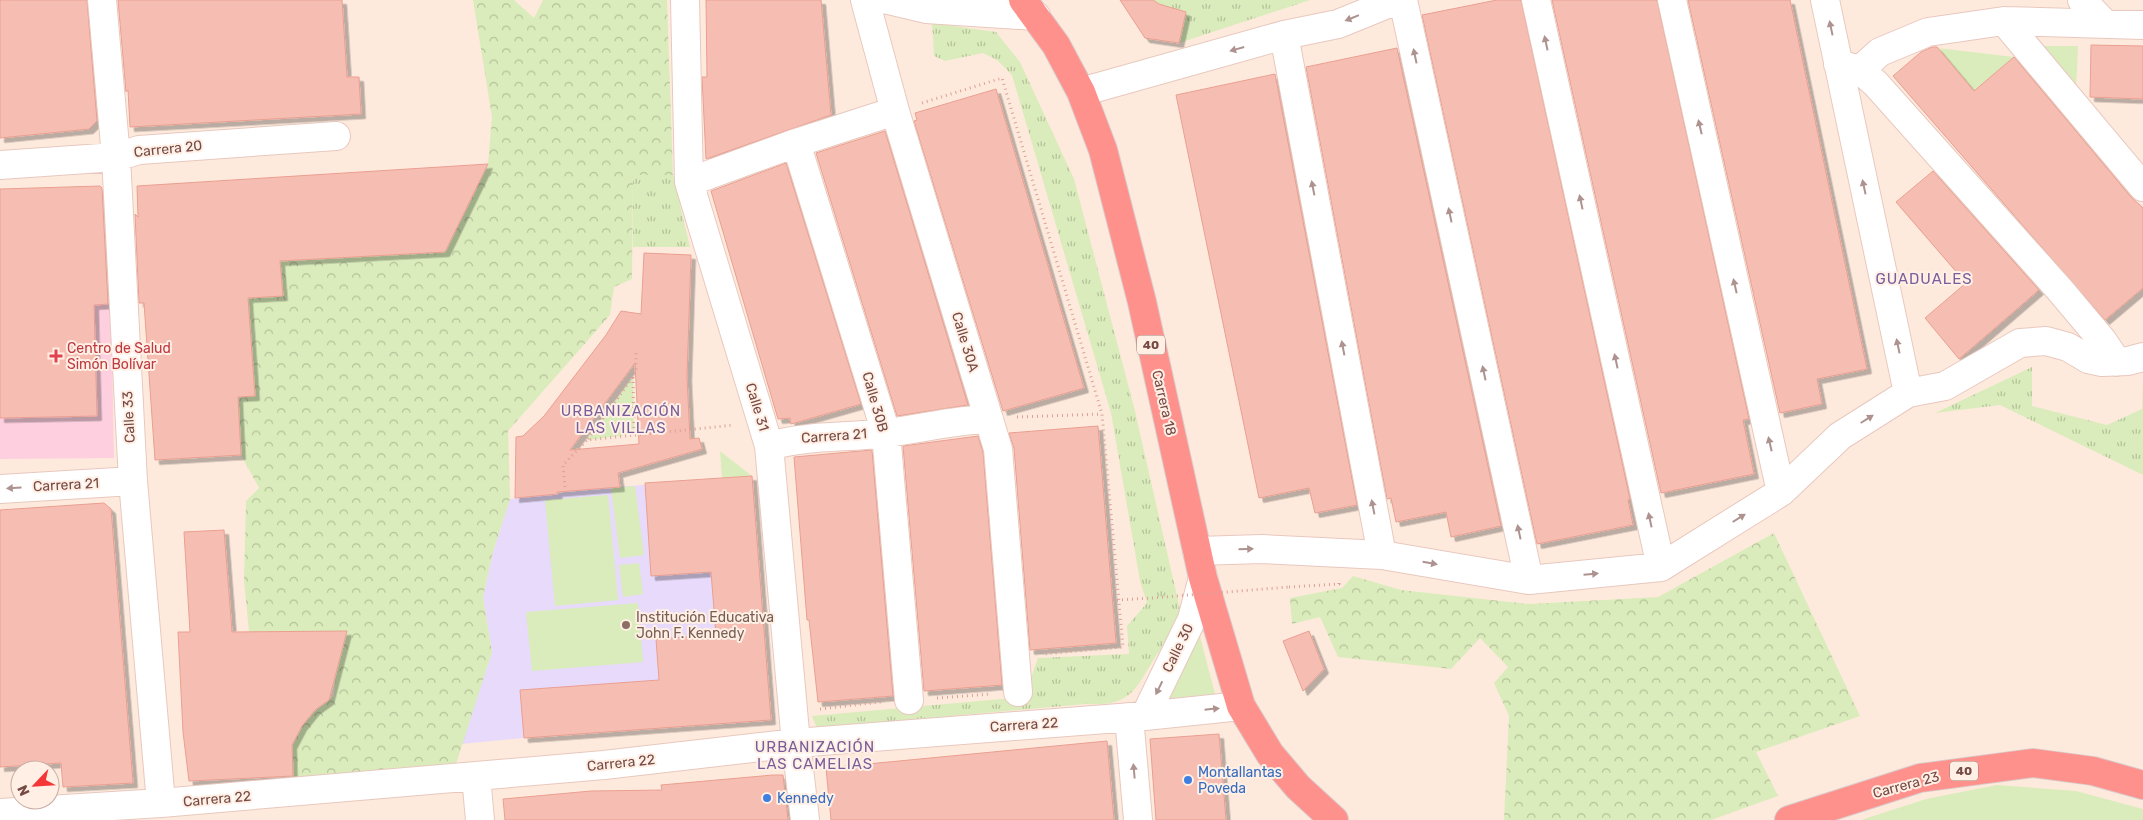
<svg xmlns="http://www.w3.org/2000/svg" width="2143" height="820" font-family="Rubik,sans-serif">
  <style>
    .education { fill: #e7dafa }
    .medical { fill: #fdcfdf }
    .grass { fill: url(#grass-tufts) }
    .forest { fill: url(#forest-crowns) }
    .garden { fill: #daecbb }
    .building { fill: #f6beb2; stroke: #ea9f91; fill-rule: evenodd; filter: url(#shadow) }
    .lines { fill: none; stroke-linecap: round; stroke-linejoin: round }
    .minor-casing { stroke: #e8c8be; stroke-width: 30 }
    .highway-casing { stroke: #d9cccb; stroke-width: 30 }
    .path { stroke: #dba196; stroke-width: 3; stroke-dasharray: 1 4; stroke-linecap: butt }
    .minor { stroke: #fff; stroke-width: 28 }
    .highway { stroke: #ff918d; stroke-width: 28 }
    .path-bridge { stroke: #dba196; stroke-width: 3; stroke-dasharray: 1 4; stroke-linecap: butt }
    .oneway { fill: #ad928f }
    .health-dot { fill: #e0444e; stroke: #ffefe5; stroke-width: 2 }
    .education-dot { fill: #8d6e63; stroke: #ffefe5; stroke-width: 2 }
    .shop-dot { fill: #3f7fe0; stroke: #ffefe5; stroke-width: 2 }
    .labels { text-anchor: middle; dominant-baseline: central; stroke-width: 4; stroke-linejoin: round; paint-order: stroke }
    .shield { fill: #ffefe5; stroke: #9f7c74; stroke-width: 1 }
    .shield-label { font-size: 12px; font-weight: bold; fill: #764a44 }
    .street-label { font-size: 14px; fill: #764a44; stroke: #ffefe5 }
    .health-label { font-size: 14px; fill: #be3a42; stroke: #ffefe5; text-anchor: start }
    .education-label { font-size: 14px; fill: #785e54; stroke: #ffefe5; text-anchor: start }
    .shop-label { font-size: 14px; fill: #366cbe; stroke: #ffefe5; text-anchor: start }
    .neighbourhood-label { font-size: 15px; letter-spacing: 1px; fill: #785e9a; stroke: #ffefe5 }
  </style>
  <defs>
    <pattern id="grass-tufts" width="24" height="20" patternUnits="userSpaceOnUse" patternTransform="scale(1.25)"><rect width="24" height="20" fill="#daecbb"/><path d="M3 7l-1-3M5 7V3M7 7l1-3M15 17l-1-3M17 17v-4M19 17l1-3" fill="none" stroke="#b5c19a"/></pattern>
    <pattern id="forest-crowns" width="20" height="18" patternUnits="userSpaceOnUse" patternTransform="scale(1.25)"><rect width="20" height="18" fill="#daecbb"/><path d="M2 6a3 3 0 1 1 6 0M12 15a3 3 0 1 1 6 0" fill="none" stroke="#b5c19a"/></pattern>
    <filter id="shadow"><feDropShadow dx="4.5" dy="4.5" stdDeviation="0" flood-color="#0004"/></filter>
  </defs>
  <rect width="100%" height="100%" fill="#feeadd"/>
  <path class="education" d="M752,476l19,244 -247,18 -63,6 31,-92 -9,-55 10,-45 17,-53 83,-10z"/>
  <path class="medical" d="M111,304l3,154 -114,1v-149l7,-3z"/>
  <path class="grass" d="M1153,0h157l-131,43 -20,-39z
    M932,23l64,9 24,30 54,117 60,228 48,211c-8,14 -17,25 -26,38 -21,33 -24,51 -70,48l-269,24 -5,-12 212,-19 14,-39 91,-4 -2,-28 20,-23 -7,-22 -29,-168 -99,-338 -15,-15 -14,-7 -38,8 -11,-5z
    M633,175h40l17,72h-57z
    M2032,367v39l75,19 35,-16 1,-29v95l-143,-70 -65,8z"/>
  <path class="forest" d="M473,0h41l20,18 9,-18h124l6,175h-40l-1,104 -18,8 -4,28 -102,116 2,68 -17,53 -10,45 9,55 -36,112 -163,15c-1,-10 -3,-21 -1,-32 4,-22 25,-38 42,-51l1,-20 12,-45 -98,1 -5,-52 2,-79 13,-13 -18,-33 -3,-58 16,-1 -6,-98 34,-2 -2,-35 165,-9 43,-88 4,-47z
    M1774,533l86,183 -104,36 22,44 -67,24h-207l5,-104 -15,-33 14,-16 -28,-29 -29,31 -113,-12 -18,-40 -28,7 -2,-26 52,-10 11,-12 48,14 128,14 129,-7z"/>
  <path class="garden" d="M2036,46h42l-2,45z
    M1938,48l76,9 -40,34z
    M633,377l1,57 -47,6z
    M720,451l32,25 -30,2z
    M635,486l9,69 -24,3 -9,-70z
    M608,495l10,105 -63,6 -10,-106z
    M639,563l4,31 -20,3 -4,-32z
    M638,603l5,59 -111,9 -6,-59z
    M1197,625l18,69 -51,5z
    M1997,785l79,6 67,18v11h-282l65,-21z"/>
  <path class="building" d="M0,0h87l10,121 -8,8 -89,9z
    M118,0h224l5,77h12l2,37 -231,13 -2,-37 -2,2z
    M706,0h115l10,115 -125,44 -4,-82h5z
    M1120,0h33l6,4 27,8 -7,31 -34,-5z
    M1497,0h24l109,499 -2,1 5,25 -96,19 -115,-529z
    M1552,0h105l92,419 -6,1 11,54 -93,19z
    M1688,0h102l77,369 -50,10 5,25 -42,9z
    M2091,45l52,1v53l-53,-2z
    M1932,47h5l37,44 40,-34 117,140 12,11v80l-38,32 -212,-244 28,-24z
    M1397,48l104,478 -50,11 -5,-25 -50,10 -5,-24 -4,1 -81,-432z
    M1275,74l82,431 -42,8 -6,-25 -50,10 -83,-403z
    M996,89l88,299 -81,23 -89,-290 3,-1 -2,-7z
    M885,131l83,274 -71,11 -81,-263z
    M786,163l75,241 -70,20 -1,-6 -12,1 -67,-228z
    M488,164l-43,88 -165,9 3,35 -35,2 7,98 -17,1 3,58 -86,5 -11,-157h-5l-4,-89 3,3 -1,-31z
    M1933,171l106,119 -80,69 -34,-41 41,-35 -70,-81z
    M100,186l2,2 6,116 -14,1 3,111 -97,2v-229z
    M644,253l47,2 -4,122 3,62 9,-1 3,11 -84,24 2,14 -63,5 1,2 -43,4 1,-61 7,-1 21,-20 62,-81 15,-24 20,3zM635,363l4,81 -69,6z
    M1098,426l18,217 -86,7 -16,-202 -5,-15z
    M978,436l5,16 19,233 -78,6 -21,-245z
    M872,450l21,246 -75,6 -9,-82h-2l-13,-163z
    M752,476l19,244 -247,18 -4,-48 139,-10 -3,-41 60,-4 -5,-63 -60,4 -6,-93z
    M104,503l7,6 22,274 -70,4 -2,-24 -61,4v-257z
    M224,530l8,102 115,-1 -18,69 -14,10 -13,16 -10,19 1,31 -104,5 -6,-49 -5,-100h12l-6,-100z
    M1309,631l15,38 -21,22 -20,-50z
    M1219,734l7,86h-70l-6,-81z
    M1107,741l7,79h-283l-5,-52z
    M773,775h10l5,45h-283l-2,-21 88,-8 71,-1 -1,-5z"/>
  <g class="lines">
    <defs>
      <path id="minor" d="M102,0l14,157 17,324 28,322
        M685,0l4,182 80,264 27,297 9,77
        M865,0l30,111 103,338 20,243
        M888,0l38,9 110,7
        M1403,0l126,580
        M1536,0l125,567
        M1672,0l109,492
        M1825,0l83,393
        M2082,0l23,24
        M2004,21l139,166
        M1284,35l98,520
        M1838,64l22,6 16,14 184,206 42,50 15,22
        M1860,70l20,-18 48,-20 76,-11 139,4
        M1081,92l203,-57 54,-11 59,-24
        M796,143l90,290 23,267
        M0,165l116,-8 23,-7 197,-14
        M689,182l107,-39 99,-32
        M769,446c38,-11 78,-8 117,-13 34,-4 68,-13 103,-14
        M0,489l133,-8
        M1197,551l65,-2 120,6 147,25 132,-13 120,-75 59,-56 68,-43 37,-7 75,-43 26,-2 22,6 20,12 14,3 26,-1 15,-4
        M1145,716l47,-97 11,-41
        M1129,717l9,103
        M476,776l4,44
        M0,813l161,-10 315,-27 128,-11 192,-22 349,-27 96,-10"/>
      <path id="highway" d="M1023,0l33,45 25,47 22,58 39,152 61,276 38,128 29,48 28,33 36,33
        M1789,820l131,-42 113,-15 60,8 50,14"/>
    </defs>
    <use href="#minor" class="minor-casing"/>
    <use href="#highway" class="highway-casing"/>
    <path class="path" d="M922,103l80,-25 100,336 21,233 -80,7
      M633,377l1,57
      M1017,417l85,-3
      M588,439l45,-62 3,-8v-16
      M565,487l-2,-22 24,-25 147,-15
      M1289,587l50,-3v-2
      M1117,600l35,-2
      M937,698l54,-4
      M820,709l61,-7"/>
    <use href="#minor" class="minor"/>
    <use href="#highway" class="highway"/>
    <path class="path-bridge" d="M1152,598l137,-11"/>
  </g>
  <defs><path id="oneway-solid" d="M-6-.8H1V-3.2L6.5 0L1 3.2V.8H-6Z" transform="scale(1.25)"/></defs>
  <g class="oneway">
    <use href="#oneway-solid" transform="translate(1352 18) rotate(158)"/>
    <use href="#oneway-solid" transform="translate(1831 28) rotate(-102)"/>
    <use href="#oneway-solid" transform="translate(1546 43) rotate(-102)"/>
    <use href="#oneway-solid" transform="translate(1237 49) rotate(164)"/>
    <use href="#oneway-solid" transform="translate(1415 56) rotate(-102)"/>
    <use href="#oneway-solid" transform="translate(1700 127) rotate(-103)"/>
    <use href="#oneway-solid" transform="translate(1864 187) rotate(-102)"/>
    <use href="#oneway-solid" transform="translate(1313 188) rotate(-101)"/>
    <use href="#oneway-solid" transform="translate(1581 202) rotate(-102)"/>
    <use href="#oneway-solid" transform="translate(1450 215) rotate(-102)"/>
    <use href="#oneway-solid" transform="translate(1735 286) rotate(-103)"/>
    <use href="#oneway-solid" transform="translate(1898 346) rotate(-102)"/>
    <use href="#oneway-solid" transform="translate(1343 348) rotate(-101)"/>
    <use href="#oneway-solid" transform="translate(1616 361) rotate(-102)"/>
    <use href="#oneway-solid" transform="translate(1484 373) rotate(-102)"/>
    <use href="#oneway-solid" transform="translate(1867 419) rotate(-32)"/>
    <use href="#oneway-solid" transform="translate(1770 444) rotate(-103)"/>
    <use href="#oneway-solid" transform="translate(14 488) rotate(177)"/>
    <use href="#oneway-solid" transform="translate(1373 507) rotate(-101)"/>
    <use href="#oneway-solid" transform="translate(1739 518) rotate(-32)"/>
    <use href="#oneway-solid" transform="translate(1650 520) rotate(-102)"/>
    <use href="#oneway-solid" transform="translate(1519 532) rotate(-102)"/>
    <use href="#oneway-solid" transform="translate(1246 549) rotate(-2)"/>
    <use href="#oneway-solid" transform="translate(1430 563) rotate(10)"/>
    <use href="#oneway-solid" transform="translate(1591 574) rotate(-5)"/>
    <use href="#oneway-solid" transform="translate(1159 688) rotate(116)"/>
    <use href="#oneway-solid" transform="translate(1212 709) rotate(-6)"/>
    <use href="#oneway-solid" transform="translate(1134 771) rotate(-95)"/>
  </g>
  <path class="health-dot" d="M53.5 348.5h5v5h5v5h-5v5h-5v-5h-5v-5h5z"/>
  <circle class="education-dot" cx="626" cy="625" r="5"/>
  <g class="shop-dot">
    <circle cx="1188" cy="780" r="5"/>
    <circle cx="767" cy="798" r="5"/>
  </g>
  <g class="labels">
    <g class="shield">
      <rect x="1137" y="335.5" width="28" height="19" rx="4"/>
      <rect x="1950" y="761.5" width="28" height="19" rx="4"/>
    </g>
    <g class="shield-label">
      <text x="1151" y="345">40</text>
      <text x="1964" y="771">40</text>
    </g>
    <g class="street-label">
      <text transform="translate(168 149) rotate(-6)">Carrera 20</text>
      <text transform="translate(965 342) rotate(73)">Calle 30A</text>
      <text transform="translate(875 402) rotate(74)">Calle 30B</text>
      <text transform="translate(1164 403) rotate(77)">Carrera 18</text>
      <text transform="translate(757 407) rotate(73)">Calle 31</text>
      <text transform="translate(129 417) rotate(-93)">Calle 33</text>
      <text transform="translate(834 436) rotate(-4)">Carrera 21</text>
      <text transform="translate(66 485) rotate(-3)">Carrera 21</text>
      <text transform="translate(1178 648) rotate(-64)">Calle 30</text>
      <text transform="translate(1024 725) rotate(-4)">Carrera 22</text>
      <text transform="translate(621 763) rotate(-6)">Carrera 22</text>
      <text transform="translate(1906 785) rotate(-15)">Carrera 23</text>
      <text transform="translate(217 799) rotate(-5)">Carrera 22</text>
    </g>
    <g class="health-label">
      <text x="67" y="348">Centro de Salud<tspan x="67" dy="16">Simón Bolívar</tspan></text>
    </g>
    <g class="education-label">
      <text x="636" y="617">Institución Educativa<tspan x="636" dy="16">John F. Kennedy</tspan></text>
    </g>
    <g class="shop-label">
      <text x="1198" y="772">Montallantas<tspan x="1198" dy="16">Poveda</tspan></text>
      <text x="777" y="798">Kennedy</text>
    </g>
    <g class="neighbourhood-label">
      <text x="1924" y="279">GUADUALES</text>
      <text x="621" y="411">URBANIZACIÓN<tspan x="621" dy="17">LAS VILLAS</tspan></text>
      <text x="815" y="747">URBANIZACIÓN<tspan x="815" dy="17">LAS CAMELIAS</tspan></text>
    </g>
  </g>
  <g transform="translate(35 785) rotate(245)"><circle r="24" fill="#ffefe5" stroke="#c8ada5"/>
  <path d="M0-4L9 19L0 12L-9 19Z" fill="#f53637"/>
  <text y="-8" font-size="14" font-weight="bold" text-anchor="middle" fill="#764a44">N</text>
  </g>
</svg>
